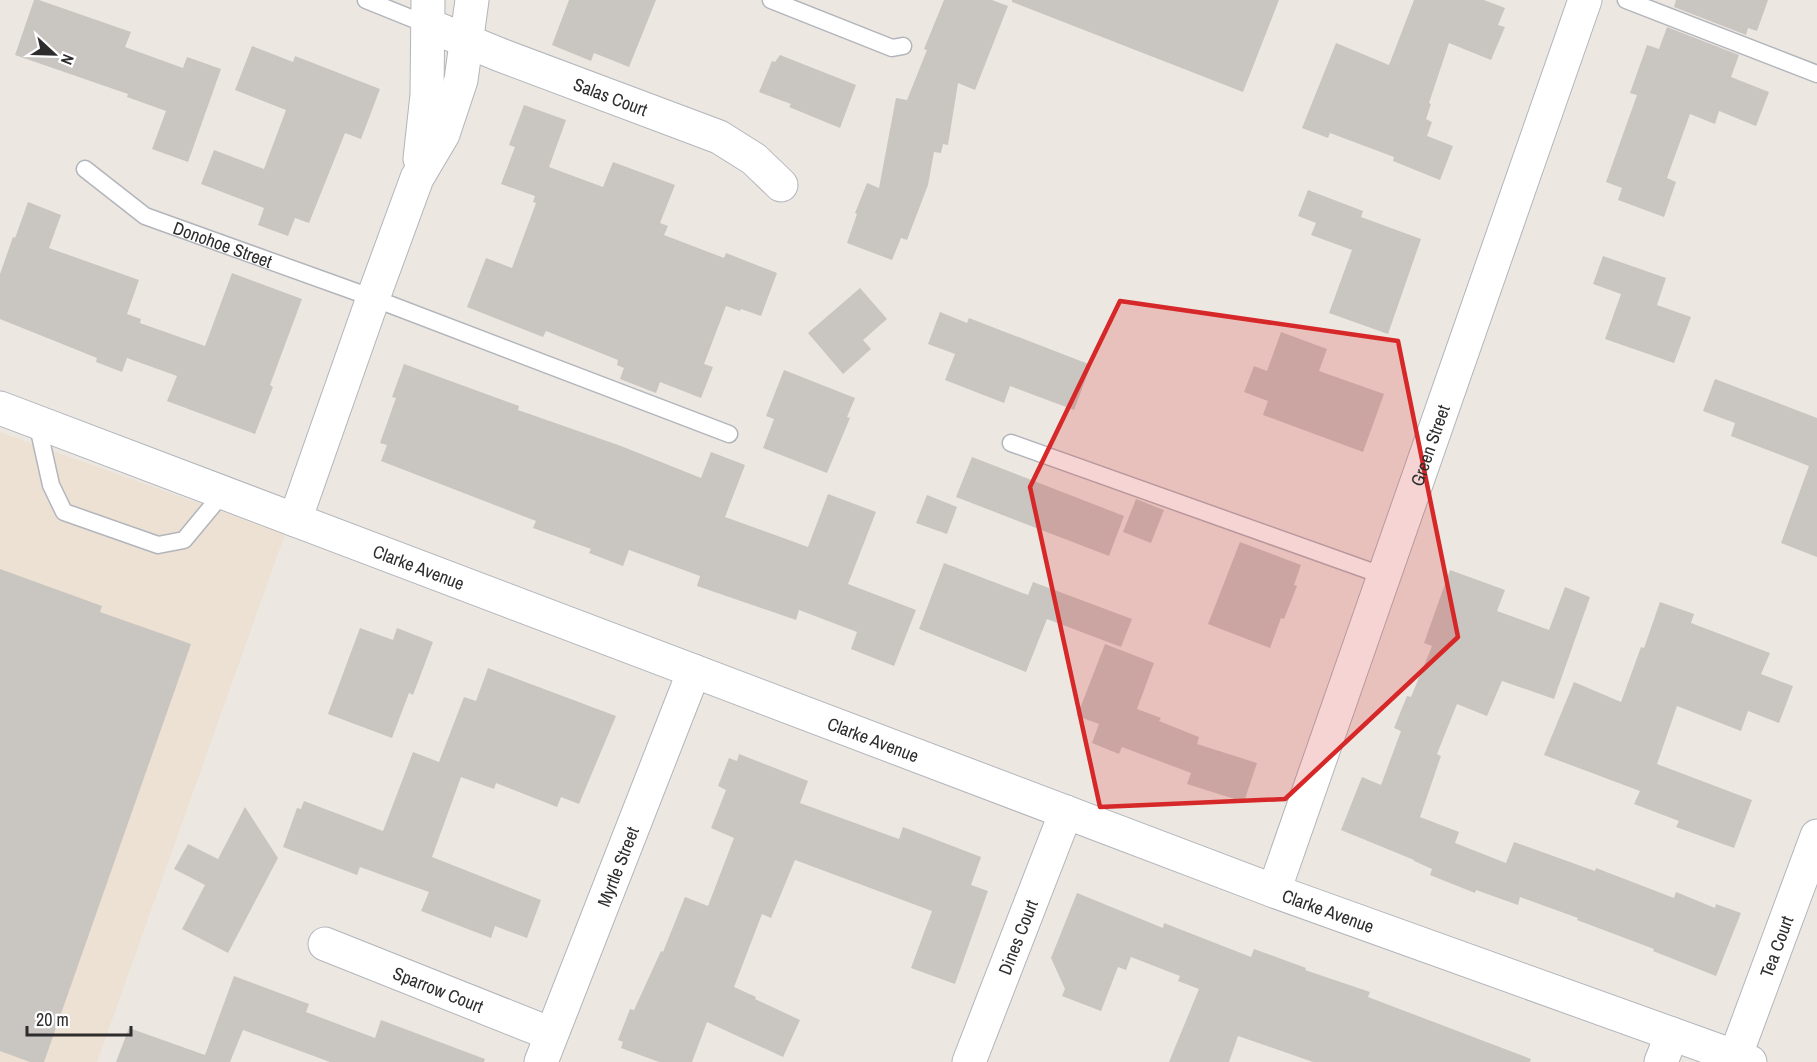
<svg xmlns="http://www.w3.org/2000/svg" width="1817" height="1062" font-family="'Archivo Narrow',sans-serif">
  <style>
    .education { fill: #ece1d3 }
    .building { fill: #c9c5c0 }
    .lines { fill: none; stroke-linecap: round; stroke-linejoin: round }
    .service-casing { stroke: #b2b5bb; stroke-width: 19 }
    .minor-casing { stroke: #b2b5bb; stroke-width: 35 }
    .service { stroke: #fff; stroke-width: 16 }
    .minor { stroke: #fff; stroke-width: 33 }
    .marked { fill: #d62828; fill-opacity: 0.2; stroke: #d62828; stroke-width: 4.5; stroke-linejoin: round }
    .labels { text-anchor: middle; dominant-baseline: central; stroke-width: 6; stroke-linejoin: round; paint-order: stroke }
    .street-label { font-size: 18px; fill: #2d2d2d; stroke: #fff }
  </style>
  <rect width="100%" height="100%" fill="#ede7e2"/>
  <path class="education" d="M0,432l285,102 -188,528h-97z"/>
  <path class="building" d="M34,0h5l92,32 -6,15 58,21 4,-11 34,12 -33,93 -36,-13 14,-38 -39,-14 1,-3 -113,-39z
    M569,0h87l-27,67 -35,-14 -3,8 -39,-16z
    M944,0h48l16,6 -33,84 -17,-7 -10,62 -5,-1 -2,9 -7,-1 -6,33 -21,55 -6,-2 -9,22 -45,-17 10,-29 -2,-1 12,-30 12,5 17,-90 11,2 20,-50 -3,-1z
    M1012,0h267l-36,92 -231,-90z
    M1414,0h70l21,8 -7,17 7,2 -14,33 -42,-17 -20,60 2,1 -5,15 6,3 -5,14 26,10 -13,34 -47,-19 1,-4 -64,-24 -2,5 -26,-10 34,-85 53,22z
    M1676,0h92l-11,31 -9,-3 -2,7 -72,-28z
    M1667,27l72,28 -8,22 38,15 -13,34 -37,-15 -4,13 -25,-10 -23,64 9,4 -12,35 -46,-17 4,-12 -16,-6 31,-87 -7,-2 17,-48 12,4z
    M252,46l41,16 2,-6 85,33 -19,50 -16,-6 -36,90 -14,-5 -7,18 -30,-11 6,-17 -63,-24 13,-34 50,19 22,-59 -51,-20z
    M780,55l76,30 -16,43 -51,-21 2,-3 -32,-12 13,-31 3,1z
    M524,105l42,15 -17,47 54,20 10,-25 62,23 -15,38 8,3 -4,9 60,23 2,-5 51,20 -16,43 -20,-7 -1,2 -14,-5 -22,58 9,3 -12,31 -41,-16 -4,11 -36,-14 4,-11 -7,-3 1,-5 -72,-29 -3,6 -76,-30 19,-49 26,10 24,-65 -3,-1 2,-6 -34,-12 14,-37 -6,-2z
    M1308,190l55,21 -2,6 60,22 -33,95 -59,-21 23,-63 -41,-15 5,-12 -18,-7z
    M28,202l33,13 -12,33 90,32 -12,34 14,5 -1,4 65,23 27,-73 70,26 -32,86 3,2 -18,47 -88,-33 10,-25 -50,-18 -5,14 -26,-10 1,-4 -97,-39v-45l13,-37 2,1z
    M1603,256l63,22 -9,27 34,12 -17,46 -69,-24 16,-45 -28,-10z
    M860,288l27,31 -24,21 8,9 -28,25 -35,-41z
    M940,312l27,11 2,-5 122,47 -17,45 -64,-24 -6,17 -59,-23 10,-26 -27,-10z
    M1281,332l46,17 -8,22 65,23 -21,58 -100,-37 5,-14 -24,-9 10,-26 13,5z
    M404,364l115,42 -1,4 103,36 80,32 10,-26 34,13 -20,52 83,30 20,-53 48,18 -28,72 68,26 -22,56 -43,-17 6,-17 -58,-22 -3,10 -99,-34 3,-10 -71,-26 -6,16 -34,-13 2,-4 -58,-21 3,-7 -155,-60 6,-16 -7,-2 16,-45 -4,-1z
    M784,370l71,28 -8,19 3,1 -23,55 -64,-25 11,-29 -8,-3z
    M1715,379l102,39v139l-36,-14 28,-77 -78,-30 4,-13 -32,-12z
    M972,457l152,59 -15,40 -153,-59z
    M927,495l30,12 -10,27 -31,-11z
    M1136,499l28,11 -13,33 -28,-11z
    M1240,542l61,23 -7,20 3,1 -13,33 -3,-1 -11,30 -62,-24z
    M944,563l84,32 5,-13 99,37 -11,28 -74,-28 -21,53 -107,-43z
    M0,569l102,37 -2,6 91,32 -147,418h-14l-30,-11z
    M1450,570l55,20 -8,21 52,19 16,-43 25,10 -36,102 -52,-18 -15,35 -30,-12 -20,50 4,2 -21,61 39,15 -4,11 51,20 8,-21 81,29 1,-3 78,30 2,-6 39,16 1,-4 25,9 -25,63 -63,-25 1,-2 -77,-29 1,-2 -58,-21 -2,8 -42,-15 -1,3 -45,-18 2,-6 -18,-8v-1l-73,-30 21,-53 19,8 20,-54 -7,-3 13,-32 4,1 21,-51 -8,-3z
    M1660,602l34,12 -3,9 79,30 -9,21 32,12 -14,37 -31,-12 -7,20 -64,-25 -20,58 95,36 -18,48 -58,-21 3,-6 -45,-17 6,-13 -96,-36 30,-73 47,20 20,-55 3,1z
    M360,628l33,12 4,-12 36,14 -20,53 -4,-2 -17,45 -64,-24z
    M1105,644l49,19 -17,46 24,9 -2,3 40,16 -2,7 60,19 -13,39 -57,-18 4,-11 -69,-26 -3,7 -27,-11 7,-19 -22,-8z
    M488,668l128,48 -37,88 -18,-7 -4,10 -61,-24 -2,6 -33,-12 -29,80 109,43 -14,38 -32,-12 -4,12 -70,-27 8,-19 -69,-25 -3,8 -74,-28 14,-39 4,1 3,-8 79,30 30,-79 26,10 25,-65 12,4z
    M739,754l69,27 -8,22 99,36 4,-12 78,30 -10,28 17,6 -33,93 -44,-16 21,-57 -137,-51 -24,58 -9,-4 -28,73 22,10 -1,2 45,21 -17,37 -76,-35 -15,40h-33l-38,-14 2,-6 -5,-2 12,-31 4,1 27,-59 2,1 22,-55 23,9 26,-68 -23,-10 15,-38 -8,-4 11,-28 8,3z
    M245,807l33,51 -50,95 -46,-24 23,-44 -31,-16 14,-25 30,15z
    M1077,893l86,35 1,-5 87,34 3,-8 52,19 -1,2 65,22 -2,5 163,62 -1,3h-217l-75,-26 -9,26h-60l30,-73 -21,-8 2,-5 -49,-19 -5,13 -8,-3 -17,44 -39,-15 3,-7 -14,-31z
    M234,976l75,28 -3,8 69,26 6,-18 104,39 -1,3h-154l-87,-32 -13,32h-114l13,-34 76,27z"/>
  <g class="lines">
    <defs>
      <g id="service">
        <path d="M366,0l62,25"/>
        <path d="M771,0l121,48 11,-2"/>
        <path d="M1626,0l191,74"/>
        <path id="s1" d="M85,169l60,47 228,82 356,136"/>
        <path d="M37,422l14,63 13,27 94,33 26,-5 39,-47"/>
        <path d="M1011,443l373,133"/>
      </g>
      <g id="minor">
        <path id="s2" d="M428,25l70,29 221,83 35,22 27,26"/>
        <path d="M420,159l7,-64 1,-95"/>
        <path id="s3" d="M0,408l1274,483 476,171"/>
        <path d="M295,520l78,-222 44,-120 26,-44 18,-54 11,-80"/>
        <path id="s4" d="M1274,891l311,-891"/>
        <path id="s5" d="M325,944l226,90"/>
        <path id="s6" d="M1735,1057l82,-221"/>
        <path id="s7" d="M541,1062l153,-391"/>
        <path id="s8" d="M969,1062l97,-250"/>
        <path d="M1661,1062l11,-28"/>
      </g>
    </defs>
    <use href="#service" class="service-casing"/>
    <use href="#minor" class="minor-casing"/>
    <use href="#service" class="service"/>
    <use href="#minor" class="minor"/>
  </g>
  <path class="marked" d="M1120,301l278,40 60,296 -173,162 -185,8 -70,-320z"/>
  <g class="labels">
    <g class="street-label">
      <text stroke="none"><textPath href="#s2" startOffset="196">Salas Court</textPath></text>
      <text stroke="none"><textPath href="#s1" startOffset="159">Donohoe Street</textPath></text>
      <text stroke="none"><textPath href="#s4" startOffset="472">Green Street</textPath></text>
      <text stroke="none"><textPath href="#s3" startOffset="448">Clarke Avenue</textPath></text>
      <text stroke="none"><textPath href="#s3" startOffset="934">Clarke Avenue</textPath></text>
      <text stroke="none"><textPath href="#s7" startOffset="210">Myrtle Street</textPath></text>
      <text stroke="none"><textPath href="#s3" startOffset="1420">Clarke Avenue</textPath></text>
      <text stroke="none"><textPath href="#s8" startOffset="134">Dines Court</textPath></text>
      <text stroke="none"><textPath href="#s6" startOffset="118">Tea Court</textPath></text>
      <text stroke="none"><textPath href="#s5" startOffset="122">Sparrow Court</textPath></text>
    </g>
  </g>
  <g transform="translate(54 54) rotate(112)" stroke="#ffffff" stroke-width="4.5" paint-order="stroke">
  <path d="M0-4.5L10 22L0 15L-10 22Z" fill="#2d2d2d"/>
  <text y="-9" font-size="16" font-weight="bold" text-anchor="middle" fill="#2d2d2d">N</text>
  </g>
  <path d="M27 1026v9h104v-9" fill="none" stroke="#2d2d2d" stroke-width="3"/>
  <text x="36" y="1026" font-size="18" fill="#2d2d2d" stroke="#ffffff" stroke-width="4.5" paint-order="stroke">20 m</text>
</svg>
